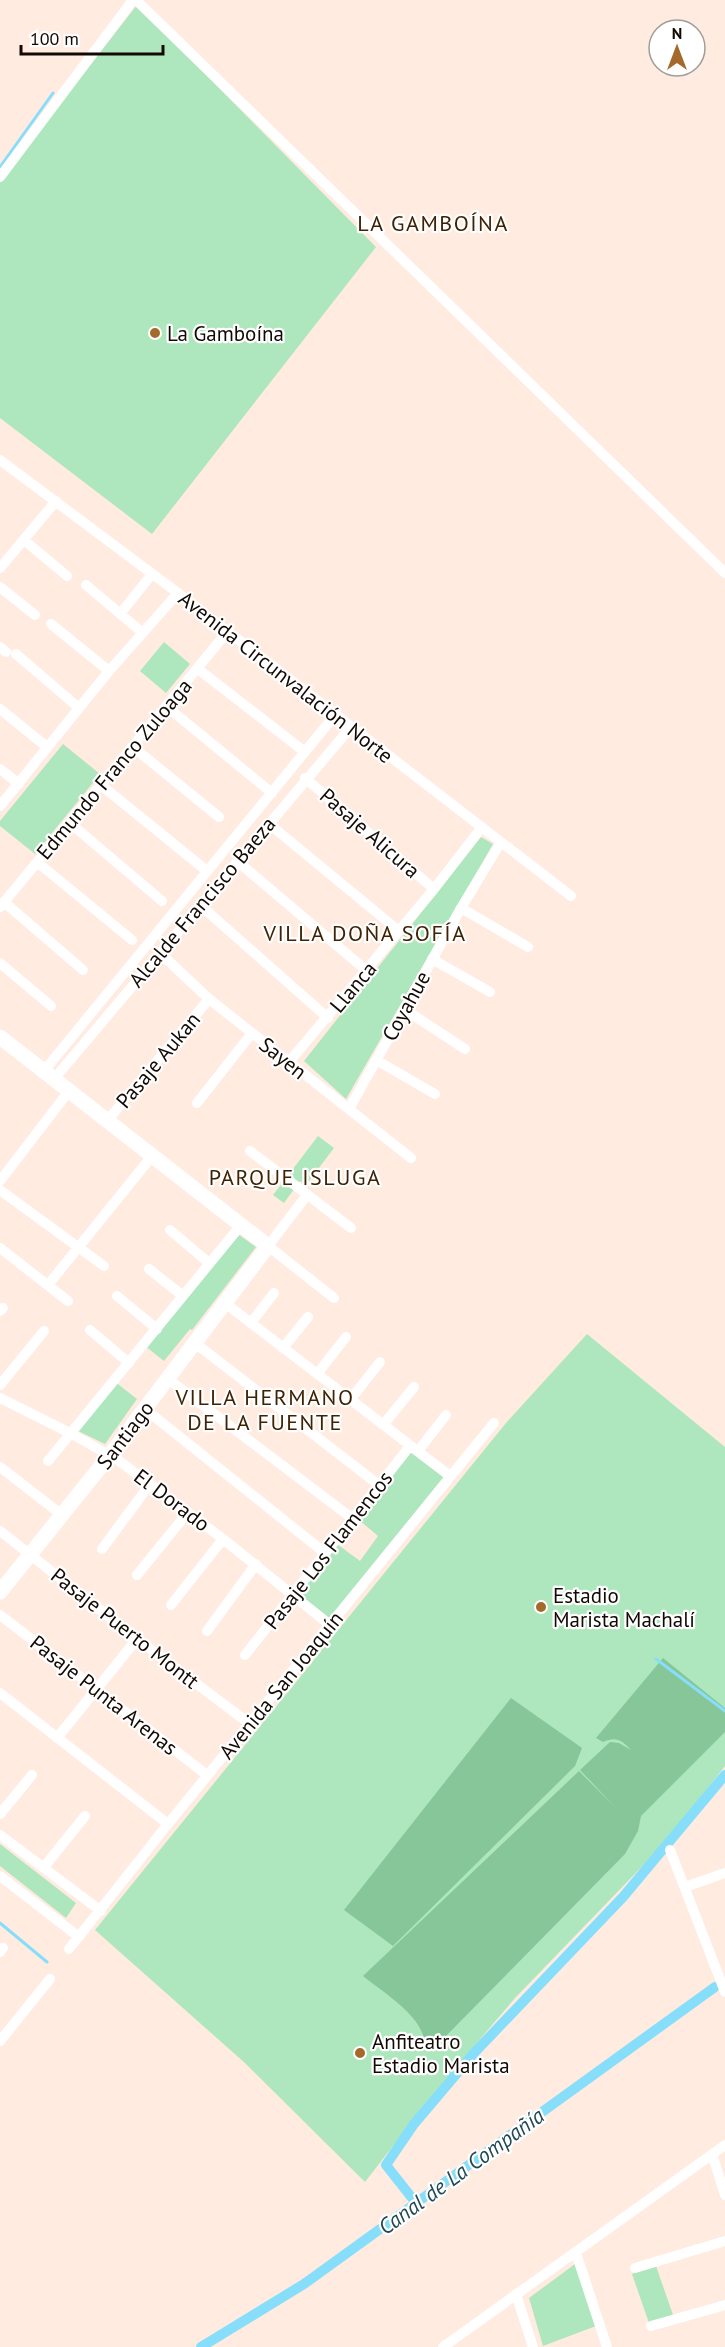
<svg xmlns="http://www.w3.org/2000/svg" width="725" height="2347" font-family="'PT Sans',sans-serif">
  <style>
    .green { fill: #aee7bd }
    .forest { fill: #86c699 }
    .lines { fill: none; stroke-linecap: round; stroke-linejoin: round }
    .stream { stroke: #87defa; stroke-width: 3 }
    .canal { stroke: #87defa; stroke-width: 10 }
    .street { stroke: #fff; stroke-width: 10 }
    .secondary { stroke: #fff; stroke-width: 15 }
    .poi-dot { fill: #a5692b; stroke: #fff; stroke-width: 2 }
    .labels { text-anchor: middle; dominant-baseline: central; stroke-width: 4.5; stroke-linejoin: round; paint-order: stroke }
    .poi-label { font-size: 21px; fill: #130904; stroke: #fff; text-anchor: start }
    .street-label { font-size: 21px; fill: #130904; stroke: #fff }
    .neighbourhood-label { font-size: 22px; letter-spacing: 1.5px; fill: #3e2203; stroke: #fff }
    .water-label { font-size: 22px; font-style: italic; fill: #214854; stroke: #fff }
  </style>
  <rect width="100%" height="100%" fill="#ffebdf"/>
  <path class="green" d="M137,5l239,242 -224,287 -152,-116v-237z
    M164,642l26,22 -24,29 -26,-22z
    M63,744l37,30 -65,80 -35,-28v-5z
    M481,837l12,7 -147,255 -42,-38z
    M318,1136l16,12 -28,37 -6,-4 -16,22 -11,-8z
    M235,1232l21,15 -64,83 -2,-1 -26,32 -19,-15z
    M587,1334l138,113v319l-14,18 -27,41 -27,26 -141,146 -82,96 -69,89 -120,-119 -150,-133 411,-507z
    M114,1381l23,18 -32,45 -31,-15z
    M410,1452l36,27 -116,140 -32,-25 39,-50 23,17 18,-25 -19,-16z
    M0,1844l76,59 -10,15 -66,-52z
    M575,2264l21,62 -53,20 -14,-48z
    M656,2266l17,49 -24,8 -17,-49z"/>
  <path class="forest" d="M663,1658l62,50v24l-84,84 -3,15 -13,23 -180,183 -8,6 -12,3c0,-29 -40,-52 -62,-70l216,-205 37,37 -36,-38 30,-28 9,1 12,7c-9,-10 -15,-14 -28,-8l-7,-4z
    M511,1698l71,50 -7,18 -182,180 -49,-36z"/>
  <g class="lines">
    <path class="stream" d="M0,167l53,-74
      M656,1659l69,52
      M0,1923l47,39"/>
    <path class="canal" d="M416,2203l-30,-38 28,-41 61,-72 148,-155 102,-122
      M201,2347l103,-63 411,-297"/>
    <path class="street" d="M136,0l589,573
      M0,177l133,-177
      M0,460l178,133 393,303
      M24,540l43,36
      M0,568l56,-67
      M86,585l57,48
      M0,587l35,28
      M120,614l32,-40
      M51,624l58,47
      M0,647l6,5
      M16,654l63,54
      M198,669l107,83
      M166,706l106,87
      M0,709l47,38
      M133,747l86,70
      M0,769l19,15
      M305,778l129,111
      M101,785l106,86
      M0,806l109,-135 69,-78
      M70,823l92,78
      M268,823l131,108
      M237,861l130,110
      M37,862l95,78
      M4,902l79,68
      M200,905l128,113
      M0,907l228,-276
      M461,908l67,39
      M160,953l49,46 202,159
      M432,959l58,33
      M0,963l51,43
      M404,1009l61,40
      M376,1060l59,34
      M289,1062l145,-173 48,-62
      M44,1071l291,-356
      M54,1079l297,-352
      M197,1103l55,-70
      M349,1109l112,-201 40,-66
      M107,1121l102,-122
      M250,1151l101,77
      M0,1181l69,-90
      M0,1190l104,76
      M307,1195l-39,51 66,52
      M170,1230l39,33
      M0,1248l68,53
      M149,1269l34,27
      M48,1285l104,-129
      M117,1296l40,33
      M225,1303l225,173
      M0,1311l3,-3
      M251,1323l23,-30
      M90,1330l39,33
      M195,1343l184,142
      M283,1348l25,-31
      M317,1374l29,-37
      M168,1379l185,140
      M0,1385l44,-54
      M0,1398l70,35 48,27 105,79 107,86
      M350,1400l30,-38
      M145,1409l180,144
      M383,1425l31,-38
      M418,1451l28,-36
      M48,1461l193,-236
      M0,1467l62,48
      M0,1531l137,108 113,85
      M102,1549l48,-65
      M137,1575l51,-63
      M171,1605l52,-66
      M0,1615l207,160
      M207,1631l49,-67
      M245,1655l165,-209
      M0,1693l168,131
      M57,1738l80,-99
      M0,1814l32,-39
      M0,1835l101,76
      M670,1850l55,142
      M44,1867l41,-51
      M0,1876l79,61
      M685,1887l40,-14
      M69,1949l99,-125 326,-401
      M0,1952l3,-4
      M0,2041l50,-62
      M712,2154l13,41
      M576,2253l31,94
      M635,2268l90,-27
      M516,2294l17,53
      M651,2326l74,-21
      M443,2347l282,-202"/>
    <path class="secondary" d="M0,1037l268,209 -162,214 -106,132"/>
  </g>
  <g class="poi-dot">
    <circle cx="155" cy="333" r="6"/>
    <circle cx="541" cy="1607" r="6"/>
    <circle cx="360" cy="2053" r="6"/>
  </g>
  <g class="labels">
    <g class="poi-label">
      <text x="167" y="333">La Gamboína</text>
      <text x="553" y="1595">Estadio<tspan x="553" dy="24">Marista Machalí</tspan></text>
      <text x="372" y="2041">Anfiteatro<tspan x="372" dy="24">Estadio Marista</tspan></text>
    </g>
    <g class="street-label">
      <text transform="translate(286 677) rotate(38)">Avenida Circunvalación Norte</text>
      <text transform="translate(114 769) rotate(-50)">Edmundo Franco Zuloaga</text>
      <text transform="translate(370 833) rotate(41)">Pasaje Alicura</text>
      <text transform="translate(202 902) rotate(-50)">Alcalde Francisco Baeza</text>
      <text transform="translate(353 987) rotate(-50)">Llanca</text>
      <text transform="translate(406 1006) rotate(-61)">Coyahue</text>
      <text transform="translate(283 1058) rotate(38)">Sayen</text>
      <text transform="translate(158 1060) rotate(-50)">Pasaje Aukan</text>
      <text transform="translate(125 1435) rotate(-53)">Santiago</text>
      <text transform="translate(172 1500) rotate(37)">El Dorado</text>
      <text transform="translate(328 1550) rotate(-52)">Pasaje Los Flamencos</text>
      <text transform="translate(125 1628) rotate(38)">Pasaje Puerto Montt</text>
      <text transform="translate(281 1685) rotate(-51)">Avenida San Joaquín</text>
      <text transform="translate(104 1695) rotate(38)">Pasaje Punta Arenas</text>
    </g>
    <g class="neighbourhood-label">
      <text x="433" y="223">LA GAMBOÍNA</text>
      <text x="365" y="933">VILLA DOÑA SOFÍA</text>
      <text x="295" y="1177">PARQUE ISLUGA</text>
      <text x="265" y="1397">VILLA HERMANO<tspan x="265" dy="25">DE LA FUENTE</tspan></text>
    </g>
    <g class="water-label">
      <text transform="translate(461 2171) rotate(-36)">Canal de La Compañía</text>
    </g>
  </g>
  <g transform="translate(677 48)"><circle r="28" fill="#ffffff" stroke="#a19d9b" stroke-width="1.5"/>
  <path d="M0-4.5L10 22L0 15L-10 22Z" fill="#a5692b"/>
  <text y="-9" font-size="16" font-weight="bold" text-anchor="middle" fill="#130904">N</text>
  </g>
  <path d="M21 45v9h142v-9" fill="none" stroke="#130904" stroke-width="3"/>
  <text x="30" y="45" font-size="18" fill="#130904" stroke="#ffffff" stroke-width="4.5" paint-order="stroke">100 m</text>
</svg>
